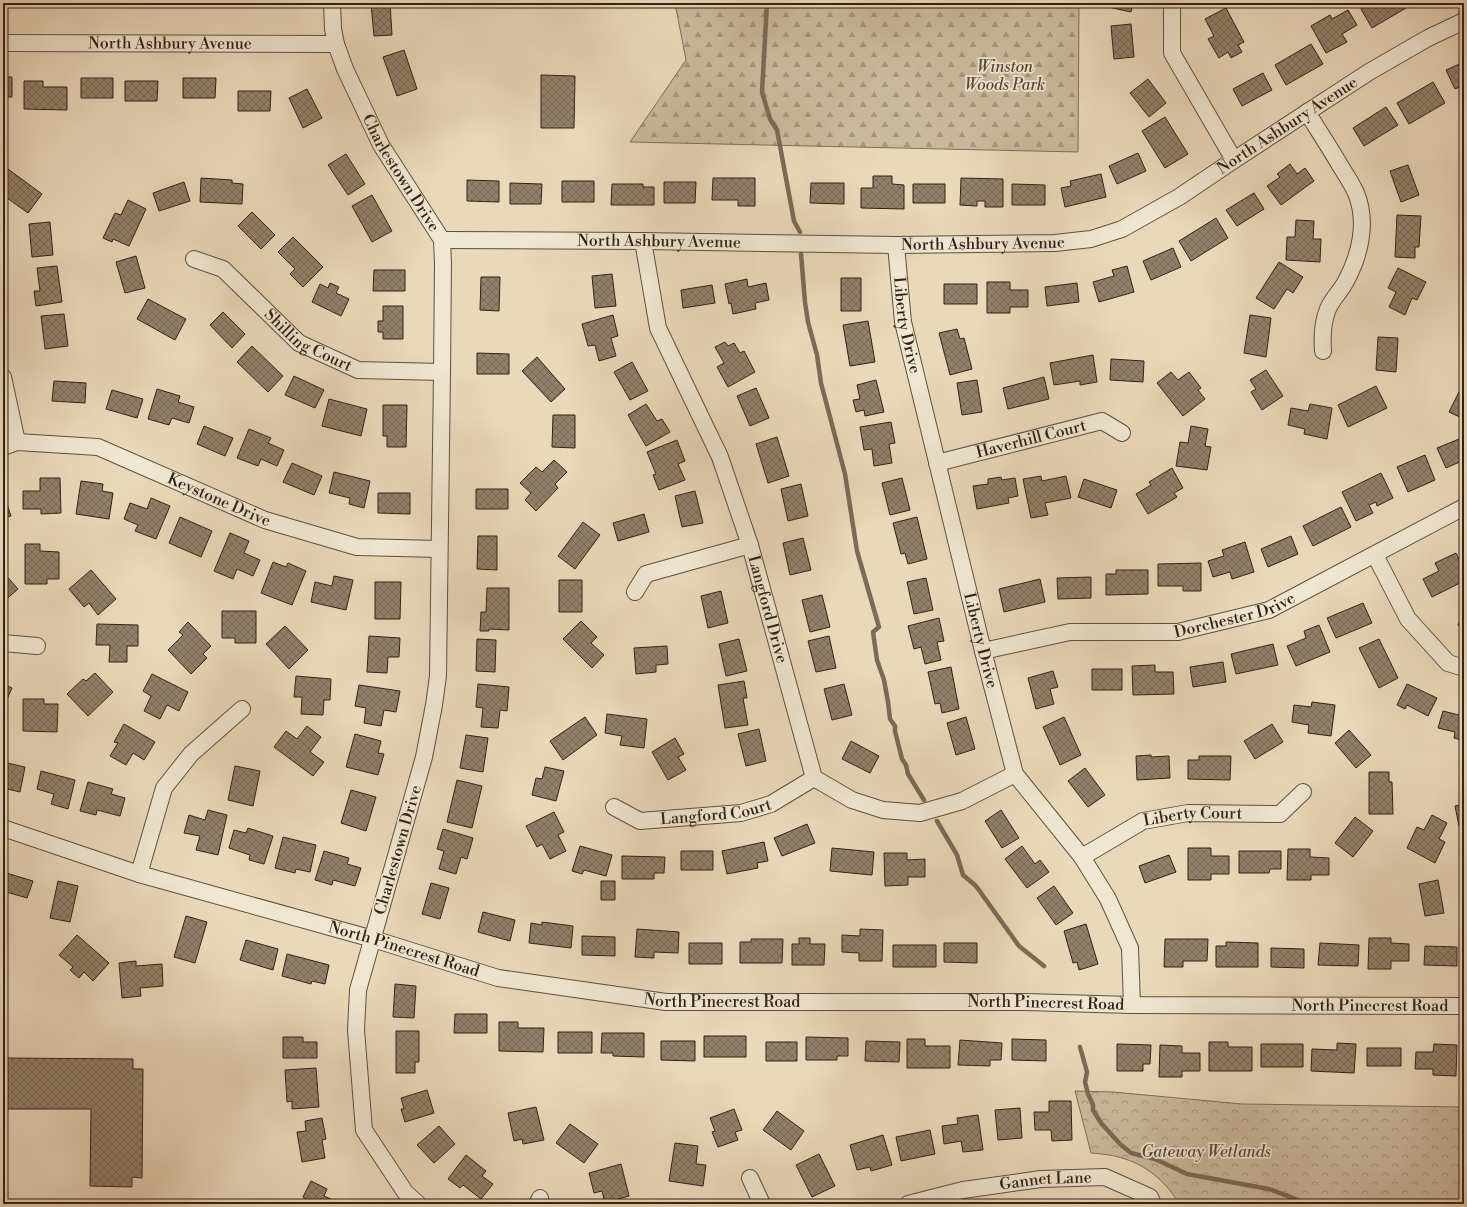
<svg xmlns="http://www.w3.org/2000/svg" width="1467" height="1207" font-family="'Libre Bodoni',serif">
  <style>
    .forest { fill: url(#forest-firs); stroke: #7e6d5a }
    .park { fill: url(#park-crowns); stroke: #7e6d5a }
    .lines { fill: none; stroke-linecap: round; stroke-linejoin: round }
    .stream { stroke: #7b6a57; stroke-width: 4.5 }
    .building { fill: url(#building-cross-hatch); stroke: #322116 }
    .street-casing { stroke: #604f3f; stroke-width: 18 }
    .street { stroke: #f1e6d2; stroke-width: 16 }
    .labels { text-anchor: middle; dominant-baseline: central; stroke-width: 3.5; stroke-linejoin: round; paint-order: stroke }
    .street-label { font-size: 16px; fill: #322116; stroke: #f1e6d2 }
    .park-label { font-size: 16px; font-style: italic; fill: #584738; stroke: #f1e6d2 }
  </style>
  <defs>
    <pattern id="forest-firs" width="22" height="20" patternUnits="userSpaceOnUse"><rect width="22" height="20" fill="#cbb99e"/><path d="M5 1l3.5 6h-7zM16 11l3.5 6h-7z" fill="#a59680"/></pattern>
    <pattern id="park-crowns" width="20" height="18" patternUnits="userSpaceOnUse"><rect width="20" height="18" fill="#cbb99e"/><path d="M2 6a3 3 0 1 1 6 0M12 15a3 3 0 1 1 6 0" fill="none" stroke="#a59680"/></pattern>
    <pattern id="building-cross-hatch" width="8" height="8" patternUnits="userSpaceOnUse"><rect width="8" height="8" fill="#92806b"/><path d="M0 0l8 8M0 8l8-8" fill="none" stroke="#786857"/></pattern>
  </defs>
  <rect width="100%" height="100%" fill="#ead8ba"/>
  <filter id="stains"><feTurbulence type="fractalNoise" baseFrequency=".005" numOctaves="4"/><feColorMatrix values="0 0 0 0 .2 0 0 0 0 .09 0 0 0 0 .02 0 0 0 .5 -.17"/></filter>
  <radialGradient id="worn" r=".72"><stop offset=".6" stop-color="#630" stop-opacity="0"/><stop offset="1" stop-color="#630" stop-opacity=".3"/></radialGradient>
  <path class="forest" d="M675,3h404l-1,149 -448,-10 56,-82z"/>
  <path class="park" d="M1075,1091l38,1 129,12 222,3v97h-285c-11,-20 -31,-38 -54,-45 -11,-4 -22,-5 -34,-6z"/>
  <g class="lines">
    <path class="stream" d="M767,3l-5,89 8,27 7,11 17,91 6,11
      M801,254l4,48 3,20 9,33 4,28 24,91 12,77 22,76 -6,5 4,28 7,20 4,22 2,17 5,7v5l7,28 4,6 2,9 16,26
      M937,821l20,34 6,20 13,11 43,60 25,20
      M1080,1047l7,25 -2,10 3,12 5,11v5l8,13 19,21 11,9 24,6 32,15 82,15 40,15"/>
  </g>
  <path class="building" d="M115,3h33v1h-33z
    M211,3h23v1h-23z
    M390,3l2,32 -18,1 -3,-32z
    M1109,3h24l-2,9 -23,-5z
    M1372,3h31l3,5 -34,20 -11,-19z
    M1226,8l18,34 -6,3 4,7 -11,6 -3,-6 -9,6 -11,-19 6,-3 -9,-17z
    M1348,10l9,15 -15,9 5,8 -21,11 -15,-27 19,-11 2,4z
    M1131,24l3,33 -20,2 -3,-33z
    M1311,44l12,20 -37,21 -11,-20z
    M404,50l13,39 -20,7 -14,-39z
    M1464,62v23l-9,4 -9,-19z
    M1263,73l9,17 -30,16 -9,-17z
    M541,75l34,1 -1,52h-33z
    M3,77h9v20h-9z
    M81,78h32v20h-32z
    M183,78h33l-1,20h-32z
    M1148,79l18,24 -17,14 -19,-24z
    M24,81h19v6h24v23l-43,-1z
    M125,81h33l-1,20h-32z
    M1433,82l12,21 -36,21 -12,-21z
    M307,89l15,29 -19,10 -14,-30z
    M238,91h33l-1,20h-32z
    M1386,107l12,18 -34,21 -11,-18z
    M1165,117l23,37 -23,14 -23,-37z
    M1138,153l8,18 -29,13 -8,-18z
    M346,154l19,30 -17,11 -20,-30z
    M1290,164l7,10 8,-6 9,13 -33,24 -14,-19 13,-9 -3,-3z
    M1408,165l11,30 -18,7 -11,-31z
    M8,169l34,25 -14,19 -25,-18v-19z
    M1101,174l5,23 -41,10 -4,-19 10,-2 -1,-5z
    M873,176h19v8l12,1v24l-43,-1v-20h12z
    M201,178l31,2v3l11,1 -1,20 -42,-2z
    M713,178h42v28h-17v-6h-26z
    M961,178l42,1v28h-18v-6h-8v5l-17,-1z
    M467,180l32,1v21l-32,-1z
    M562,181h32v21h-32z
    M184,182l6,19 -31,10 -6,-18z
    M664,182h32l-1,21h-31z
    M510,183l32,1 -1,20h-31z
    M811,183h33v21l-34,-1z
    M612,184h31v3h11v18h-43z
    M913,184h32v19h-32z
    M1012,184l33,1v20h-33z
    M1254,193l10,16 -27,17 -11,-16z
    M372,195l20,36 -20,11 -20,-36z
    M128,200l18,9 -17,37 -16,-7 -1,3 -9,-4 12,-25 6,2z
    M252,212l23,23 -14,14 -23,-23z
    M1397,215l24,1 -2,31h-4v11l-20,-1z
    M1216,218l12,20 -37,23 -12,-20z
    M1296,220l18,1 -1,18h8l-1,23 -34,-2 1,-23h8z
    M50,222l3,33 -21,2 -3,-33z
    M293,237l30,30 -20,20 -13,-13 5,-5 -17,-17z
    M1173,248l8,19 -30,13 -8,-19z
    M136,256l9,32 -20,5 -9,-31z
    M1279,262l24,15 -10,16 -6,-4 -13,20 -18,-11z
    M57,266l5,36 -26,4 -2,-15h6l-3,-23z
    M1127,266l7,26 -35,10 -6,-20 21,-6 -2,-6z
    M1398,268l28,14 -9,18 -5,-2 -7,17 -16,-8 7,-15 -8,-4z
    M374,270h31v21h-32z
    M612,274l4,32 -21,2 -3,-32z
    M481,277h19l-1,34 -19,-1z
    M841,278h20v33h-20z
    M747,279l1,8 18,-4 3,17 -14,3 1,6 -23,5 -2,-11 -2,1 -4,-20z
    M987,282h23v8h18v17h-18v6h-23z
    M330,283l9,4 -3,6 13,6 -8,17 -29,-14 8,-18 8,4z
    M1077,283l2,19 -32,4 -2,-19z
    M944,284h33v20h-33z
    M712,285l3,18 -32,5 -2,-18z
    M148,299l38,20 -11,21 -38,-21z
    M383,306h20v33h-20v-7h-5v-11h5z
    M223,312l22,22 -13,14 -22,-23z
    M64,314l4,32 -23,3 -4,-33z
    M613,315l5,21 -7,2 5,18 -17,5 -4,-16 -7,1 -6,-22z
    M1250,315l21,3 -5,39 -22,-4z
    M868,321l7,41 -25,4 -7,-41z
    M957,329l3,10 4,-1 8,31 -22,6 -11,-42z
    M1378,337l20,1 -2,34 -20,-2z
    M725,342l3,4 6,-3 6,10 4,-2 11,21 -27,15 -11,-20 7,-4 -9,-16z
    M252,346l31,30 -15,16 -31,-30z
    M477,353l32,1v20h-32z
    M1093,355l4,27 -17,3v-4l-26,4 -4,-22z
    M537,357l28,32 -14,13 -29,-31z
    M1111,359l33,2 -1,21 -33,-2z
    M632,362l16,29 -18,9 -16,-28z
    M1266,370l17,26 -21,14 -11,-18 5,-3 -6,-9z
    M1171,372l7,8 11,-8 12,16 -3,2 7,9 -22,17 -26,-33z
    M294,376l30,14 -9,18 -30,-13z
    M1044,377l5,22 -41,10 -5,-21z
    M876,380l8,32 -19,4 -1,-6 -8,2 -3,-12 7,-1 -3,-14z
    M977,380l5,32 -20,3 -5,-32z
    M54,381l32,2 -1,20 -33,-2z
    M1464,382v37l-15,-7z
    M1376,386l11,22 -39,19 -10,-22z
    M756,388l13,30 -19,8 -13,-30z
    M157,389l23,7 -2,6 16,5 -5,16 -17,-5 -3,7 -21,-6z
    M112,390l31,9 -6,19 -31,-9z
    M329,399l38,10 -6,27 -39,-10z
    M646,404l11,17 5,-2 8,13 -24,14 -18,-31z
    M1310,404l22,4 -5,31 -23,-5 1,-5 -17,-4 3,-17 17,3z
    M383,405h24l-1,42h-19v-11h-4z
    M553,415h22v33l-23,-1z
    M891,422l4,21 -6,1 3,19 -18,3 -2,-17 -8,1 -4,-23z
    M204,426l29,12 -8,18 -28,-12z
    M1191,426l17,3 -3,17 6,1 -4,23 -31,-4 4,-24 8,1z
    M249,429l22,9 -3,5 16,7 -7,16 -16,-7 -3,7 -21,-8z
    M777,437l12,39 -21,7 -12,-39z
    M1464,437v23l-18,8 -9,-20z
    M677,440l8,21 -7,3 7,16 -26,10 -6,-15 3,-1 -9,-22z
    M1425,455l10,25 -27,12 -11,-25z
    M554,460l13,12 -12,12 3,4 -22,23 -11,-11 6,-7 -11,-10 16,-16 6,5z
    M292,463l30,13 -8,19 -31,-13z
    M1172,468l11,20 -9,5 3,4 -29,17 -12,-20 15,-9 -2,-3z
    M334,472l36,9 -6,27 -15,-4 1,-6 -21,-5z
    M1381,473l12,25 -16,8 -1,-4 -7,3 4,8 -17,8 -14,-29z
    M1041,476l1,5 24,-5 5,22 -26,5 3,12 -17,3 -8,-39z
    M1001,477l1,3 13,-2 3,18 -10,2 1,5 -32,6 -4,-23 15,-2v-5z
    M40,478h20l1,35 -20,1v-5h-18v-18h17z
    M902,478l8,32 -20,5 -8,-32z
    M1084,479l33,11 -6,18 -33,-11z
    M81,481l22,3 -1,7 11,2 -4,26 -33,-5z
    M801,484l7,32 -20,5 -7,-32z
    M476,489h32v20h-32z
    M695,491l8,32 -21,4 -7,-31z
    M3,492l8,24 -8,2z
    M378,493h32v21l-32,-1z
    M151,498l19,8 -14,33 -21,-8 3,-6 -14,-6 6,-16 17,6z
    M1341,507l10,20 -38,19 -10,-20z
    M644,514l5,18 -31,9 -5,-18z
    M180,517l32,14 -11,26 -32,-14z
    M917,517l10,42 -19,5 -3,-11 -4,1 -8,-31z
    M583,522l17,13 -25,34 -17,-13z
    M230,533l19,8 -5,12 16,7 -7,16 -16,-7 -4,10 -19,-8z
    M478,536h19v34l-20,-1z
    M1291,536l7,18 -30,13 -7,-18z
    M803,538l8,32 -21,5 -7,-32z
    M1464,541v13l-5,-10z
    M1245,542l9,30 -22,7 -2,-7 -17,5 -5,-16 16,-5 -2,-6z
    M25,544h15v7l19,1v27h-12v5h-22z
    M1456,553l8,16v12l-32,16 -9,-18 16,-8 -4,-8z
    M273,562l13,5 2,-4 18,8 -14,34 -31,-12z
    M1201,563v28h-18v-5h-25v-22z
    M91,570l25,29 -18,16 -9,-12 -5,4 -15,-18z
    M1116,570h32v24l-42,1v-21h10z
    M3,572l15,17 -15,13z
    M334,576l19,4 -7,30 -35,-8 4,-20 17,4z
    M1091,577v21l-33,1 -1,-21z
    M926,578l7,32 -19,4 -7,-32z
    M1040,579l5,23 -41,10 -5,-23z
    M559,580h23v32h-23z
    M375,582h26l-1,37h-25z
    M487,588h22v42l-20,-1v2h-9l1,-19h5z
    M721,591l7,32 -20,5 -7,-32z
    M822,595l8,32 -20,5 -8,-32z
    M1363,603l9,20 -36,15 -9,-20z
    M222,611h34v32h-21v-5h-13z
    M1464,612v15l-6,-2z
    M939,618l5,23 -7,1 4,18 -16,4 -4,-17 -7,2 -6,-23z
    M581,621l16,16 -6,6 13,12 -12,13 -29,-29z
    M188,622l23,24 -8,8 4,4 -16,16 -23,-24 15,-15 -4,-3z
    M97,624l41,1v21h-11v16h-18l1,-17h-14z
    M1319,625l11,27 -34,14 -9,-20 19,-8 -2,-7z
    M285,626l23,24 -19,19 -23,-25z
    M369,636l31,2 -1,19h-11l-1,16 -20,-1z
    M829,636l7,32 -20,4 -8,-31z
    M477,639l19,1 -1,32 -19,-1z
    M739,639l8,32 -21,5 -7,-32z
    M1379,639l19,39 -19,10 -20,-40z
    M1273,644l5,21 -42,9 -5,-20z
    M667,646l1,18 -12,1v7l-20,2 -2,-26z
    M1223,662l3,20 -33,5 -3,-20z
    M1155,665v7h18l1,22 -41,1 -1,-29z
    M951,667l8,42 -17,4 -2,-10 -5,1 -7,-32z
    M1092,669h30v21h-30z
    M1053,671l5,16 -8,2 4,15 -18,5 -8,-31z
    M95,673l18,19 -25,24 -21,-22 16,-15 3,2z
    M152,674l36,18 -9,19 -12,-6 -7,14 -16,-8 7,-15 -8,-5z
    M296,676l35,3 -1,21h-6l-1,15 -22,-1 1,-17h-8z
    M744,681l3,17h-4l5,27 -23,3 -7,-43z
    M3,684l9,4 -9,20z
    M478,684l31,3 -2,24 -7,-1 -2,18 -17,-1 2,-19 -7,-1z
    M844,684l8,31 -20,5 -8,-31z
    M1407,684l30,14 -9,18 -21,-11 -2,4 -8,-4z
    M359,685l41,6 -4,21 -12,-2 -3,16 -17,-3 2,-15 -11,-2z
    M23,699h21v5h14l-1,28 -34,-1z
    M1312,702l23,3 -4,31 -23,-3 1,-8 -17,-3 2,-17 17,2z
    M1461,707l3,1v33l-10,-3 1,-6 -17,-4 5,-17 16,4z
    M607,714l40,5 -3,29 -24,-3 2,-9 -17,-3z
    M585,717l12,18 -34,25 -13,-19z
    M966,717l9,32 -19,6 -9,-32z
    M1064,717l17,38 -21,10 -17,-38z
    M124,724l31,18 -11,18 -11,-7 -7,12 -16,-9 8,-13 -4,-1z
    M1272,724l11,18 -28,17 -11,-18z
    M307,726l14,11 -11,15 14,10 -11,14 -39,-29 12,-16 11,8z
    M759,729l7,32 -20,5 -8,-32z
    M1349,730l22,25 -15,13 -21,-25z
    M355,734l26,7 -3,12 6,1 -6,21 -32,-8z
    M466,735l22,3 -5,34 -23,-4z
    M675,738l9,16 -6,3 8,13 -18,10 -16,-28z
    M851,741l28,15 -9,17 -28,-14z
    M1151,755v2l18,-1 1,22 -33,2 -1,-24z
    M1199,756h32l-1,24 -42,-1v-19h11z
    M3,762l22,5 -5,25 -17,-4z
    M235,766l25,5 -7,35 -25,-6z
    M545,767l19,4 -8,30 -24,-6 4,-17 6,1z
    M1085,768l20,27 -17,12 -20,-26z
    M41,771l34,9 -7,29 -17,-5 3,-10 -17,-5z
    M1369,772h20v10h3l1,32h-24z
    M457,780l25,6 -10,42 -25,-6z
    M88,782l25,7 -2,5 14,4 -5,18 -23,-6 -1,5 -16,-4z
    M351,790l25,7 -10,34 -25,-8z
    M1464,804v21l-5,1 -4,-20z
    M208,810l19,5 -9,40 -22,-5 4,-14 -16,-3 5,-18 16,5z
    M1001,810l18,28 -17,10 -17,-27z
    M554,812l10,20 -6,3 8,16 -16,8 -8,-15 -5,3 -11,-21z
    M1432,815l15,8 -8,16 6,3 -10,21 -28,-15 10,-21 7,3z
    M1355,817l18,14 -20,26 -18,-14z
    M807,824l8,19 -33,13 -8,-18z
    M248,828l25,8 -9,28 -15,-4 1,-5 -21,-7 5,-18 12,3z
    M443,829l30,9 -6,21 -6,-2 -5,17 -17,-5 5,-18 -7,-2z
    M283,837l33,8 -6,27 -14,-3 -1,4 -20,-5z
    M764,842l4,19 -11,2 1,5 -31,6 -5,-23z
    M580,846l32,9 -6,21 -22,-6 -2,4 -10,-3z
    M1022,846l13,18 5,-4 9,12 -22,16 -22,-29z
    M832,848l42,4 -2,23 -42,-4z
    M1188,848h23v8h18v18h-18v6h-23z
    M1288,849h22v8l19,1v17h-18v5h-24z
    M324,851l25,7 -2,6 14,4 -6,18 -22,-6 -1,5 -17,-5z
    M681,851h32v19h-32z
    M1239,851h42v18h-11l-1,4h-30z
    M884,853h23v7l18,-1v18h-17v8l-23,1z
    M1169,855l7,17 -31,11 -6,-17z
    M622,856l43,1 -1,16h-10v6h-32z
    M3,872l30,9 -6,17 -24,-7z
    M1438,880l6,33 -19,3 -6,-32z
    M58,881l20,5 -8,36 -20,-4z
    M601,881h14v19h-14z
    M431,883l18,5 -9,31 -18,-5z
    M1054,886l19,27 -17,12 -19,-27z
    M483,912l32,8 -5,21 -32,-9z
    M186,916l21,6 -12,41 -21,-6z
    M542,922l31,4 -2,22 -42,-5 2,-20 11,2z
    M1086,924l12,40 -19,6 -2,-8 -4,1 -9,-32z
    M637,929l42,3 -1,21 -24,-1v6l-19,-1z
    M860,929l23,1 -1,31h-23v-8l-17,-1v-17l18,1z
    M77,935l32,28 -16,18 -9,-9 -5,6 -9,-8 3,-3 -14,-12z
    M582,936l33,1v19l-33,-1z
    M799,938h11v6h15l-1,21h-32v-21h7z
    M1369,938h22v5l18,1v17h-18v8h-23z
    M751,939h32l-1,24h-42v-21h11z
    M1165,939h43l-1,22h-24v6h-19z
    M246,940l32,9 -5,21 -33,-10z
    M1226,942l32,1v24h-42v-21h10z
    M689,943h33v21h-33z
    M944,943h33v20l-33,-1z
    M1320,943l39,2 -1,21 -40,-1z
    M893,945h43v22h-43z
    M1425,946l32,1v19l-33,-1z
    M1271,948l33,1v19l-33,-1z
    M287,954l42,11 -4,19 -13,-3 -1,3 -29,-8z
    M136,961v5l26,-2 1,22 -23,2 1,8 -19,2 -3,-35z
    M395,984l21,2 -2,32 -21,-1z
    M455,1014h32v19h-33z
    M499,1022h19v6h26l-1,24 -44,-1z
    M396,1031h23v31h-4v11h-19z
    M558,1032h34v21h-34z
    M602,1033h42v24l-31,-1v-3h-12z
    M704,1036h42v21h-42z
    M283,1037h20v5h14v16h-34z
    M806,1037l42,1v18h-11v4h-31z
    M907,1039h18v7h25v22h-43z
    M1012,1039l34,1v21l-34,-1z
    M960,1040l42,3 -1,17h-11v6l-32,-1z
    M661,1041h34v20l-34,-1z
    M866,1041l34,1 -1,20 -34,-1z
    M766,1042h31v19h-31z
    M1209,1042h19v5h24v24h-43z
    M1337,1043l19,1 -2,29 -43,-2 1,-22 25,1z
    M1117,1044l34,1 -1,19h-7v7h-26z
    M1261,1044h42v23h-42z
    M1434,1044l23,1 -1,31 -23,-1v-6h-18l1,-17h17z
    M1160,1045l22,1v7h18v18h-18v6h-23z
    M1367,1048h34v18h-34z
    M3,1058l130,1v10h10l-1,109 -10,-1v10l-42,-1 1,-77h-88z
    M316,1068l3,39 -27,2v-8l-5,1 -2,-32z
    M427,1090l7,23 -29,9 -4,-13h3l-3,-11z
    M1049,1101h22l1,39 -20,1 -1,-11h-16l-1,-18h15z
    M536,1107l8,33 -21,4 -1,-5 -8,2 -6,-28z
    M1020,1108l2,30 -24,2 -3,-30z
    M734,1109l8,21 -7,2 3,8 -20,7 -6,-15 3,-1 -5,-13z
    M777,1111l27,20 -13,19 -28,-20z
    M978,1115l5,35 -20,2 -2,-11 -17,3 -2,-18 16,-2 -1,-6z
    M322,1118l4,21 -4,1 3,18 -23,4 -5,-30 9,-1 -1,-10z
    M570,1124l28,20 -14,19 -28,-20z
    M439,1126l16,18 -21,19 -17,-18z
    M930,1130l5,24 -34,7 -5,-24z
    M883,1135l9,30 -21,6 -1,-4 -13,3 -7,-25z
    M675,1143l23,3 -2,18 10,1 -3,21 -34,-5z
    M819,1154l16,32 -23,11 -16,-32z
    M466,1155l20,16 -4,5 11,8 -12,15 -18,-14 -3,3 -12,-9z
    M621,1164l8,32 -24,7 -3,-12 -8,2 -5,-20z
    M311,1181l16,8 -3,7 18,8h-36l2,-4 -5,-3z"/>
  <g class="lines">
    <defs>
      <g id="street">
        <path id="s1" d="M332,3l1,26 3,15 9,25 36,76 61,95 1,23 -1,109 -4,304 -4,29 -10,52 -66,233 -2,40 8,100 41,62 13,12"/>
        <path d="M1172,3v50l62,107"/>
        <path id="s2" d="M3,43l333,1"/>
        <path d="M1307,112c11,18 23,36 34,55 5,8 11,17 15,26 12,29 4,62 -10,88 -5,10 -14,18 -18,28 -6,14 -6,28 -5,42"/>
        <path id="s3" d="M442,240l201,1 253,4 159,-2 36,-4 31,-10 57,-32 55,-37 135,-88 59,-34 36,-17"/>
        <path id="s4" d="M643,241l15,87 62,129 30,88 64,233 38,22 31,10 37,3 42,-12 53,-27"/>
        <path id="s5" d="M896,245l7,77 80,329 32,123 67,83 26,42 22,49 2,57"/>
        <path id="s6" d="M194,259l29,10 76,74 59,27 84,2"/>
        <path d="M3,377l14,65"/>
        <path id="s7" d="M3,447l14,-5 81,5 167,73 92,27 82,2"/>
        <path id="s8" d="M937,463l165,-42 20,12"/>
        <path d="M1375,555l33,64 40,44 16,5"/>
        <path d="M635,592l11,-18 104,-29"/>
        <path d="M3,643l34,3"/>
        <path id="s9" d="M983,651l87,-19h108l91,-22 195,-103"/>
        <path id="s10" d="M614,807l26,14 101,-8 30,-9 43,-26"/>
        <path id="s11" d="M3,828l136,46 234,65 125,39 168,24h359l107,3 332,1"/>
        <path id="s12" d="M1082,857l61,-36 45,-8 92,1 23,-22"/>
        <path d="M139,874l25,-86 27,-34 51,-45"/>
        <path d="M750,1178l12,26"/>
        <path d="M537,1204l3,-6"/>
        <path id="s13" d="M908,1204l55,-14 78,-11 64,-2 45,20 3,7"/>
      </g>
    </defs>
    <use href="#street" class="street-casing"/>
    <use href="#street" class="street"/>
  </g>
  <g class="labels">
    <g class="street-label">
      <text stroke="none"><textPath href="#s2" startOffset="167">North Ashbury Avenue</textPath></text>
      <text stroke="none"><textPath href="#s3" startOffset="877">North Ashbury Avenue</textPath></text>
      <text stroke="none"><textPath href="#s1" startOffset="186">Charlestown Drive</textPath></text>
      <text stroke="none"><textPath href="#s3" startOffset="217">North Ashbury Avenue</textPath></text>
      <text stroke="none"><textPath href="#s3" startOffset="541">North Ashbury Avenue</textPath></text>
      <text stroke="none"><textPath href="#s5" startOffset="81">Liberty Drive</textPath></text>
      <text stroke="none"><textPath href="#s6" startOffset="143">Shilling Court</textPath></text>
      <text stroke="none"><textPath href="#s8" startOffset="97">Haverhill Court</textPath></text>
      <text stroke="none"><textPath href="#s7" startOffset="228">Keystone Drive</textPath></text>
      <text stroke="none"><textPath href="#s4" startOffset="391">Langford Drive</textPath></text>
      <text stroke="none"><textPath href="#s9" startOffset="256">Dorchester Drive</textPath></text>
      <text stroke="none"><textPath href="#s5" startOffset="405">Liberty Drive</textPath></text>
      <text stroke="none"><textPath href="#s10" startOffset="106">Langford Court</textPath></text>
      <text stroke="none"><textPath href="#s12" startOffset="121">Liberty Court</textPath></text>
      <text transform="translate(398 850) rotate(-74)">Charlestown Drive</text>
      <text stroke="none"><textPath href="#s11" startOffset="419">North Pinecrest Road</textPath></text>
      <text stroke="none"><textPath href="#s11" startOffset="743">North Pinecrest Road</textPath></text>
      <text stroke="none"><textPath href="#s11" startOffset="1067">North Pinecrest Road</textPath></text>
      <text stroke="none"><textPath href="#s11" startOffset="1391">North Pinecrest Road</textPath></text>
      <text stroke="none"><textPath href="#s13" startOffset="140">Gannet Lane</textPath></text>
    </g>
    <g class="park-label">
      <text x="1005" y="67">Winston<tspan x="1005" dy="18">Woods Park</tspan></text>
      <text x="1206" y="1152">Gateway Wetlands</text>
    </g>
  </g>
  <rect width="1467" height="1207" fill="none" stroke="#ead8ba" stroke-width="16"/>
  <rect x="4" y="4" width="1459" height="1199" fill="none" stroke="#322116" stroke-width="2"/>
  <rect x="8" y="8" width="1451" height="1191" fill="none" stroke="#322116"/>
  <rect width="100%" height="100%" filter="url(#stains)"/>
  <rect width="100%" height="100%" fill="url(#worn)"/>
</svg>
